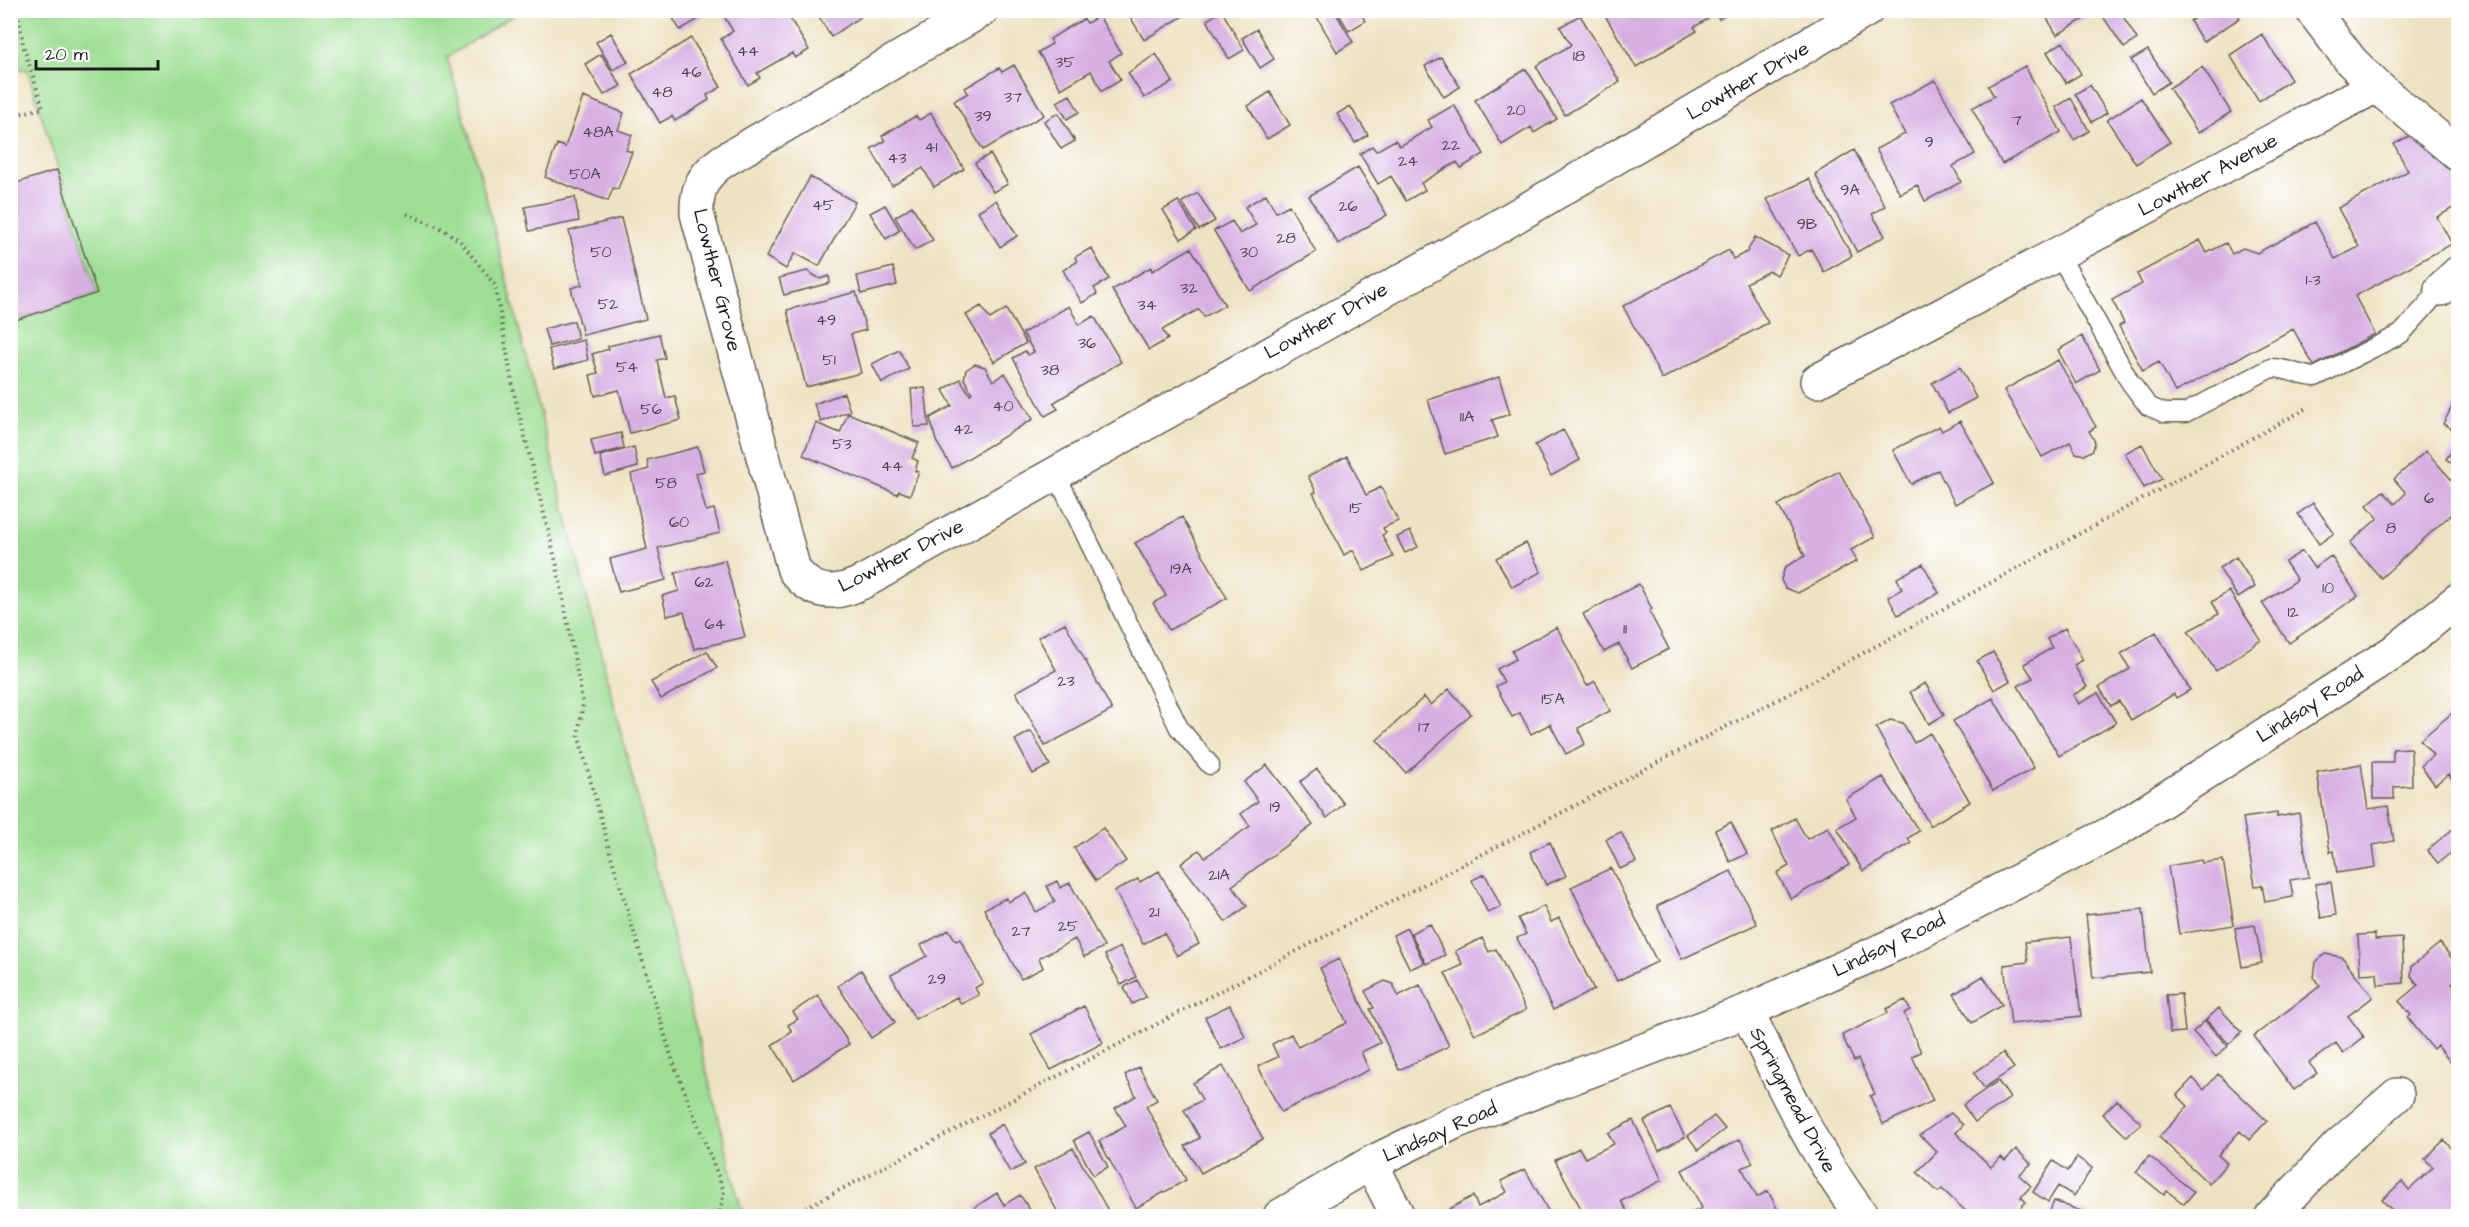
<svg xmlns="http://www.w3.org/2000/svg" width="2469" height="1227" font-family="'Architects Daughter',sans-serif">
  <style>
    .green { fill: #9ede94; stroke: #5d7d58; stroke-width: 1.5 }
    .building { fill: #d7afe3 }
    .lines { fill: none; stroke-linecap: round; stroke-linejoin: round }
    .service-casing { stroke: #666156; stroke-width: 21 }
    .minor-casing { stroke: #666156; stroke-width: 36 }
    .path { stroke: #666156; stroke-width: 4; stroke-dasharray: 1.5 4.5; stroke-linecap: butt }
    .service { stroke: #fff; stroke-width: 18 }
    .minor { stroke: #fff; stroke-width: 33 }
    .labels { text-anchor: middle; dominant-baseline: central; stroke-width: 4.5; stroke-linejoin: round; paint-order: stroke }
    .number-label { font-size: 16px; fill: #4b414e }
    .street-label { font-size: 20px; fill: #1c1c1c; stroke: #fff }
  </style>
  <rect width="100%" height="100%" fill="#fff"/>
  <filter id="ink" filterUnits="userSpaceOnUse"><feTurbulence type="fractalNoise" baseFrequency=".0167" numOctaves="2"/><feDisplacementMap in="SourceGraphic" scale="12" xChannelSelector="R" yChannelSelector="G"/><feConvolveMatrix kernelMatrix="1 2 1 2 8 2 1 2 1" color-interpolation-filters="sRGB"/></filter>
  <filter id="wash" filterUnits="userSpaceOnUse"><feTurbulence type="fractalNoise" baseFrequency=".008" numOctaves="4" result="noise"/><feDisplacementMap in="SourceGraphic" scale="24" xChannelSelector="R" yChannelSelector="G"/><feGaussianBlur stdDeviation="1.35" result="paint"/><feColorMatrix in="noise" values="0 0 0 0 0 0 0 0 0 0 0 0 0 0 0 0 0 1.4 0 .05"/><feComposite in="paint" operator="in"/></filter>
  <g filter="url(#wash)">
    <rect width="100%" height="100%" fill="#efe2c3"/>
    <path class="green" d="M11,11h509l-73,46 32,113 264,1046h-732l-1,-894 87,-29 -70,-224 -16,1z"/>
    <g id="blocks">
      <path class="building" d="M668,10h42l1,2 -31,18z
        M785,10l24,40 -14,8 -3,-5 -35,20 3,5 -12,7 -27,-46 12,-8 -8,-13 1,-7z
        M815,10h55l-39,27z
        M1126,10h67l-49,30z
        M1313,10h21l19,32 -16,10z
        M1336,10h23l6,11 -16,10z
        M1610,10h92l6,9 -14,8 3,4 -61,36 -32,-53z
        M1714,10h20l-15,9z
        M2042,10h47l3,4 -35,21z
        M2109,10h27l-12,8 13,21 -13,9 -22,-33z
        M2207,10h28l5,8 -37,24 -13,-21z
        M1222,11l22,39 -15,9 -22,-39z
        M1580,15l40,67 -55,33 -29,-49 35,-21 -11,-18z
        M1099,16l22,37 -12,8 12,19 -19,11 -11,-20 -30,18 -23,-37 14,-8 -2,-5 16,-10 18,-10 3,4z
        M1257,29l17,30 -14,9 -18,-30z
        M611,33l17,29 -15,8 -17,-28z
        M2262,34l29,46 -32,21 -29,-46z
        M691,38l30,49 -14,8 2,5 -34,21 -3,-5 -12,7 -29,-49z
        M2063,42l18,32 -15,9 -19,-31z
        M2148,50l21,32 -17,11 -21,-33z
        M601,54l20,32 -17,9 -19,-31z
        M1156,54l17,28 -29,16 -16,-25z
        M1441,57l19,30 -16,10 -19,-31z
        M1014,65l30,50 -61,35 -29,-49 14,-8 -3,-5 34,-20 3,4z
        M2025,66l36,66 -59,32 -30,-56 22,-12 -6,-10z
        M2202,67l29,45 -33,21 -29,-45z
        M1526,69l31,50 -23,14 -3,-6 -29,18 -27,-45z
        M1935,80l40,74 -22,12 8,16 -36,19 -8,-16 -17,9 -24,-45 29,-15 -16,-29z
        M2090,85l17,28 -15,9 -17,-28z
        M1270,92l20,33 -23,14 -19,-33z
        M1070,95l9,17 -12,7 -10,-17z
        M583,97l41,16 -6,17 14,5 -6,15 6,2 -14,37 -5,-1 -5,13 -63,-24 12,-33 8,3z
        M2071,98l18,33 -15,9 -18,-33z
        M2141,98l29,44 -34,22 -29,-44z
        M1454,105l30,49 -23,14 -4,-6 -36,21 4,7 -19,11 -15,-25 -13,8 -18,-30 12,-8 4,5 19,-11 5,6 32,-19 -4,-7z
        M1350,106l18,29 -13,8 -18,-29z
        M931,113l33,56 -30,18 -11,-19 -31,18 -21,-37 14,-8 -3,-5 16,-10 18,-10 3,4z
        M1058,113l17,28 -14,8 -17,-28z
        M2420,130l38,33v42l-21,12 15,27 -97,52 20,38 -61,32 -21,-37 -118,63 -16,-30 -16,9 -24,-45 5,-3 -12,-23 30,-16 -5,-10 63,-34 7,13 19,-10 6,11 11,-6 14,5 58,-31 20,37 24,-12 -21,-39 70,-37 -14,-27z
        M1854,150l31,56 -13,8 13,22 -28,16 -42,-78z
        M990,154l18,30 -15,8 -18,-29z
        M1358,167l29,48 -49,29 -29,-48z
        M57,170l40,123 -87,29v-137z
        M810,177l45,25 -36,64 -24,-13 -9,16 -20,-12z
        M1809,179l43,77 -28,16 -13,-23 -13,7 -31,-57z
        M1198,193l17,28 -16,9 -17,-28z
        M1266,194l10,18 13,-7 27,47 -66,39 -36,-60 18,-10 8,13 16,-9 -11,-18z
        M575,197l4,24 -50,10 -4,-24z
        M996,200l21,36 -17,11 -22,-36z
        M1178,201l18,29 -15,9 -18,-29z
        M885,205l15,25 -14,9 -16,-26z
        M912,206l21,34 -18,10 -20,-33z
        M621,218l25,101 -63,16 -12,-47 11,-3 -13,-54z
        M1755,237l33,18 -11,20 -8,-4 -23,12 22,40 -106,56 -39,-73 106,-56 4,9 14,-7z
        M1091,248l18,31 -15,9 3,6 -15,9 -19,-33 14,-8 -2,-5z
        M1191,248l34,57 -21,12 -5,-8 -37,21 6,9 -19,11 -37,-60 39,-23 1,4z
        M893,267l4,18 -36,9 -4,-18z
        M807,271l13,8 9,-3 1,7 -46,12 -5,-17z
        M856,292l10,38 -15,4 10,39 -55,14 -19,-77z
        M981,306l9,13 16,-10 20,34 -32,19 -28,-47z
        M1069,306l10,19 15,-9 27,46 -68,41 5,6 -13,7 -32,-58 12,-7 3,4 6,-3 -11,-19z
        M574,321l4,18 -29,7 -5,-17z
        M659,334l6,24 -8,2 9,38 9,-2 6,24 -51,13 -11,-43 -24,6 -5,-21 8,-2 -6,-19 17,-5 -1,-3z
        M2082,336l18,34 -24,14 -18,-34z
        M584,340l4,20 -34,9 -5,-20z
        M899,350l10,19 -27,14 -10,-19z
        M2058,360l38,67 -7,4 6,11 -2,8 -9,5 -8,-2 -6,-11 -28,15 -38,-67z
        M975,364l10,3 8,14 12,-8 28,46 -81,49 -16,-27 -6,-23 22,-12 -9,-16 17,-11 10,15 2,-1 -8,-14 2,-9z
        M1960,367l16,31 -28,15 -16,-30z
        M1499,377l11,37 -18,6 6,17 -53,17 -17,-54z
        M925,388l4,38 -15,1 -3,-38z
        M844,393l6,18 -29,11 -7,-18z
        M2458,395v73l-12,-9 11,-16 -3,-3 4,-8 -15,-8z
        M848,413l71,30 -7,15 6,3 -3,10 4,1 -9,23 -11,-4 -2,3 -94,-39 13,-32 24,10z
        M1960,421l34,62 -39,21 -17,-34 -27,14 -18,-34 46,-24 3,5z
        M1563,430l17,30 -29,16 -16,-31z
        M621,433l3,15 -29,8 -4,-16z
        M2142,444l20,35 -18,9 -19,-35z
        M634,447l4,20 -33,9 -5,-20z
        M698,447l6,24 -8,2 10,38 8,-2 6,24 -62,15 8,32 -47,12 -9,-33 37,-10 -16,-75 18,-5 -2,-9z
        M2426,451l32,36v21l-77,70 -31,-35 28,-25 -11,-13 16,-14 12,13 11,-11 -12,-14z
        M1347,456l19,39 15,-8 17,34 -15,7 3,5 -4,2 11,22 -29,14 -11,-21 -9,5 -31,-62 3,-1 -8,-16z
        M1839,471l36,66 -24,13 6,11 -59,32 -13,-5 -4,-8 4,-13 20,-11 -27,-51z
        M2313,503l21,30 -15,11 -21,-30z
        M1182,517l45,81 -58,32 -16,-27 13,-7 -31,-53z
        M1410,531l8,16 -13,6 -8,-16z
        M1526,543l15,29 -29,15 -16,-29z
        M2302,551l12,17 17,-12 27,40 -69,47 -27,-40 35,-23 -12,-18z
        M2236,557l19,30 -17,11 -19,-30z
        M725,560l20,77 -51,12 -10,-37 -17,4 -5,-20 17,-5 -4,-18z
        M1923,564l16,29 -41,22 -10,-18 14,-8 -5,-11z
        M1639,584l13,25 -3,2 20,38 -37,19 -13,-24 -15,8 -21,-38z
        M2229,591l32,49 -45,31 -28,-40 31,-17 -7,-12z
        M1065,623l47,87 -67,36 -29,-54 40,-22 -18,-33z
        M1557,627l30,59 8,-5 15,30 -32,17 7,16 -19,10 -16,-30 -19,10 -11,-21 -8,4 -16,-31 8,-4 -7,-13 19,-10 -4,-8z
        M2065,628l18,32 -9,5 13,22 -14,8 6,9 19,-11 18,30 -57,33 -41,-70 15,-8 -9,-14 28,-16 -5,-9z
        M2156,632l34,58 -14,8 -2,-4 -43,26 -12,-19 -8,5 -12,-19 31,-18 -9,-15z
        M707,651l10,17 -56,31 -10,-17z
        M1993,652l17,29 -16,9 -17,-29z
        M1925,683l19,32 -15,9 -19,-32z
        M1449,689l22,25 -65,59 -29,-33 47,-43 7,8z
        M1993,698l41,70 -41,23 -40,-70z
        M2458,708v78l-10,-12 -13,11 -14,-19 12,-11 -13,-15z
        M1890,720l13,3 11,20 16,-10 40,69 -40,24 -54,-98z
        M1031,731l19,34 -17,9 -18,-34z
        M2411,748l1,38 -18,1v12h-21l-1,-37h21v-13z
        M2361,764l7,45 20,-3 6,35 -21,4 3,22 -39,6 -3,-22 -4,1 -13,-80z
        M1267,765l46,60 -81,61 15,20 -21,16 -45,-58 18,-14 6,7 45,-31 -9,-12 17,-13 -14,-19z
        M1317,769l27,35 -17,14 -27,-36z
        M1883,777l36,54 -11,7 3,5 -48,28 -26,-43 19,-11 -10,-18z
        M2277,813v4l22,-4 10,64 -19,3 3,17 -28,5 -3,-17 -7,1 -12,-68z
        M1795,818l12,21 21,-12 21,38 -58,34 -14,-26 12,-7 -17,-35z
        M1731,822l16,32 -17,8 -15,-32z
        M1103,828l23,33 -30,20 -22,-33z
        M2454,828l4,5v14l-20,16 -11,-13z
        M1621,832l15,30 -16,7 -14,-30z
        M1550,842l16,34 -20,9 -16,-33z
        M2201,860l1,3 21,-3 11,65 -55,9 -11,-68z
        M1611,868l46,94 -40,19 -46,-94z
        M1159,871l40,73 -22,12 -13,-23 -21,11 -28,-53 23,-12 2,3z
        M1731,871l26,53 -75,35 -25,-53z
        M1485,874l16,33 -13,6 -16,-33z
        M1057,881l3,7 10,-5 34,64 -20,10 -9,-18 -36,19 4,10 -22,11 -37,-70 22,-11 2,4 18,-9 10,19 19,-10 -8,-16z
        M2331,882l5,33 -15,3 -6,-34z
        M1544,906l7,16 8,-4 35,72 -41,20 -36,-72 9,-4 -8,-16z
        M2143,909l7,63 -57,6 -7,-63z
        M1430,924l15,31 -19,9 -15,-31z
        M2255,925l7,38 -20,4 -7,-39z
        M1407,928l17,35 -14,6 -17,-34z
        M949,930l7,11 4,-2 23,44 -8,5 4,7 -18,9 -4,-7 -42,22 -24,-44 36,-19 -6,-11z
        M2375,934v6l27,-2 2,45 -26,2 -1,-12 -17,1 -2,-39z
        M2071,937l10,79 -70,8 -7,-59 24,-3 -3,-20z
        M1482,938l7,14 7,-3 30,61 -51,25 -30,-62 18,-8 -8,-14z
        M2440,943l18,23v12l-6,6 6,8v87l-7,-9 4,-2 -18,-23 -4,4 -25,-31 3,-3 -12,-14 19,-16 -7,-9 1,-10z
        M1120,947l16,30 -15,8 -16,-30z
        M2325,954l17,3 31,40 -25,19 16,21 -21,16 -7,-10 -27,20 8,10 -23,17 -40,-54 66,-50 -6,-8 2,-16z
        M1339,959l41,84 -19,9 8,18 -88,42 -23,-46 20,-9 -6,-13 19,-10 7,13 49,-24 -27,-55z
        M861,970l34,52 -24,16 -33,-52z
        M1983,976l19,29 -30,18 -18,-29z
        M1137,980l9,17 -14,7 -8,-17z
        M1385,981l8,3 5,12 22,-11 29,61 -50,24 -29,-61 4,-1 -9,-17z
        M2181,994l4,38 -15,1 -4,-38z
        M818,995l31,49 -55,36 -22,-35 20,-13 -4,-7 10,-6 -5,-7z
        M1905,1000l5,10 -6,3 17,39 -9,4 21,45 -50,23 -13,-28 5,-2 -8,-17 -9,-18 -4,2 -12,-26 46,-22 -2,-4z
        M1230,1005l15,32 -24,12 -16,-32z
        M1084,1006l19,37 -52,27 -20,-36z
        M2219,1008l23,24 -13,12 -23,-24z
        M2205,1021l23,25 -12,11 -23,-25z
        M2003,1053l11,15 -30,20 -10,-15z
        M1223,1066l40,73 -62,34 -16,-27 15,-8 -16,-28 18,-10 -9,-17z
        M1139,1067l18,33 -11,6 40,74 -50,28 -37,-67 27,-15 -11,-18 21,-12 -11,-21z
        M2218,1074l49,47 -18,19 -9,-9 -22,24 9,8 -18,21 -50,-47 29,-31 -11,-11 16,-17 11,12z
        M1998,1081l12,17 -35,24 -12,-17z
        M2117,1100l24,23 -14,14 -24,-23z
        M1670,1108l15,29 -26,14 -15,-30z
        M1951,1113l12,12 -7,8 35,34 10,-10 4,4 11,-12 15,15 -12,11 12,11 -10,11 5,5 -14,14h-41l-29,-27 -4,3 -21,-20 20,-20 -17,-17z
        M1714,1116l11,13 -27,21 -10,-14z
        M1633,1120l29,60 -41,21 9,15h-45l-30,-56 24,-12 6,10 29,-14 -6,-11z
        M1002,1124l23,40 -15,8 -22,-39z
        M1089,1132l19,35 -15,8 -19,-35z
        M1740,1139l13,24 -11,5 15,29 11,-6 13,25h-95l16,-8 -20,-38z
        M2444,1140l13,14 1,-2v64h-60l-16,-16 20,-19 7,9 12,-11 12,-12 -8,-8z
        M1073,1148l38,68h-51l-26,-47z
        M2149,1156l45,36 -10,12 -17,-13 -3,4 -28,-23z
        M2077,1157l15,11 -18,28 -16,-10 -10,16 -15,-10 20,-31 15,10z
        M1525,1169l26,47h-98l-4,-7 24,-13 5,11 29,-15 -6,-11z
        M997,1193l7,12 16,-10 14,21h-52l-7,-9z
        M2054,1201l40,15h-46z"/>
    </g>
  </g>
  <g filter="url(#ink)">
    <use href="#blocks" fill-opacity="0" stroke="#666156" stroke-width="1.5"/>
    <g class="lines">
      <defs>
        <path id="service" d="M2059,254l71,128 18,24 16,7h21l86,-45c17,0 28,8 44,9l86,-43 40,-45
          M1056,474l123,254 31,37"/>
        <path id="minor" d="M982,10l-259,151c-20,14 -27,28 -26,53l97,356c33,43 71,10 107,-10l586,-327 380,-223
          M2312,10l39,51 25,25 82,68
          M2441,289l17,-16
          M1817,381l559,-295
          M1747,1011c34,72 67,142 115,205
          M1371,1163l27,53
          M1280,1216l91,-53 84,-41 292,-111 153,-69 217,-112 281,-181 60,-49
          M2272,1216l66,-70 59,-51"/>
      </defs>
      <use href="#service" class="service-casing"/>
      <use href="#minor" class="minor-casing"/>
      <path class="path" d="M10,116l33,-8 -19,-60 -7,-38
        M407,214l36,15 17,12 35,44 19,108 43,173 26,138 -5,30 31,115 64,213 51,129 -5,25
        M790,1216l1010,-528 509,-281"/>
      <use href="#service" class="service"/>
      <use href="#minor" class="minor"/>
    </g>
  </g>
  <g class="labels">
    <g class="number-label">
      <text x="748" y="51">44</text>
      <text x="1579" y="56">18</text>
      <text x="1065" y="62">35</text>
      <text x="691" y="72">46</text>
      <text x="662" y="92">48</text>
      <text x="1013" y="97">37</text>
      <text x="1516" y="110">20</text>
      <text x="983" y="116">39</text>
      <text x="2017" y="120">7</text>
      <text x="598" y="132">48A</text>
      <text x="1929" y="142">9</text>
      <text x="1451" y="145">22</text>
      <text x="931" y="147">41</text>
      <text x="897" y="158">43</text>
      <text x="1408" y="161">24</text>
      <text x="585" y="174">50A</text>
      <text x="1850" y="190">9A</text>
      <text x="823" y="205">45</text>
      <text x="1348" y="206">26</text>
      <text x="1807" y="224">9B</text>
      <text x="1286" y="238">28</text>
      <text x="601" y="252">50</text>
      <text x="1249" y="252">30</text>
      <text x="2313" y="280">1-3</text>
      <text x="1189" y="288">32</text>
      <text x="608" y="304">52</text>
      <text x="1147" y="305">34</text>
      <text x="826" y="320">49</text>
      <text x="1087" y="343">36</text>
      <text x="829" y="360">51</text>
      <text x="627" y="367">54</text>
      <text x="1050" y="370">38</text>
      <text x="1003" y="406">40</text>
      <text x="651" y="409">56</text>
      <text x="1467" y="417">11A</text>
      <text x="963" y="429">42</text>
      <text x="842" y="444">53</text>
      <text x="892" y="466">44</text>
      <text x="666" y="483">58</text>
      <text x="2429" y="498">6</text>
      <text x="1356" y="508">15</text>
      <text x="679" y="522">60</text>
      <text x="2391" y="528">8</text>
      <text x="1181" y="569">19A</text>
      <text x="704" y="582">62</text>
      <text x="2328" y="588">10</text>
      <text x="2293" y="612">12</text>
      <text x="715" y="624">64</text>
      <text x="1625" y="629">11</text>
      <text x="1066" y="681">23</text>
      <text x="1553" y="699">15A</text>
      <text x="1424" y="727">17</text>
      <text x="1275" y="807">19</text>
      <text x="1219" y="875">21A</text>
      <text x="1154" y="912">21</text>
      <text x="1068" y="926">25</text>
      <text x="1021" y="931">27</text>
      <text x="937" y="979">29</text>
    </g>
    <g class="street-label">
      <text transform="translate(1748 81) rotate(-30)">Lowther Drive</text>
      <text transform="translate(2208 175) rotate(-28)">Lowther Avenue</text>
      <text transform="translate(717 280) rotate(76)">Lowther Grove</text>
      <text transform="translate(1326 321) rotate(-29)">Lowther Drive</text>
      <text transform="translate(901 556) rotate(-27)">Lowther Drive</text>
      <text transform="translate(2310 705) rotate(-33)">Lindsay Road</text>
      <text transform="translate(1889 945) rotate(-26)">Lindsay Road</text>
      <text transform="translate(1793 1100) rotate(62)">Springmead Drive</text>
      <text transform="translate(1440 1132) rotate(-24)">Lindsay Road</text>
    </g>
  </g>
  <rect width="2469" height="1227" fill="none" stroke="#fff" stroke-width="36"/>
  <path d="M36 60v9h122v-9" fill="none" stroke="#1c1c1c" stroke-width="3"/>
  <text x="45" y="60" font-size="18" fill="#1c1c1c" stroke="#ffffff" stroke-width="4.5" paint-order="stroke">20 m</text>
</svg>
